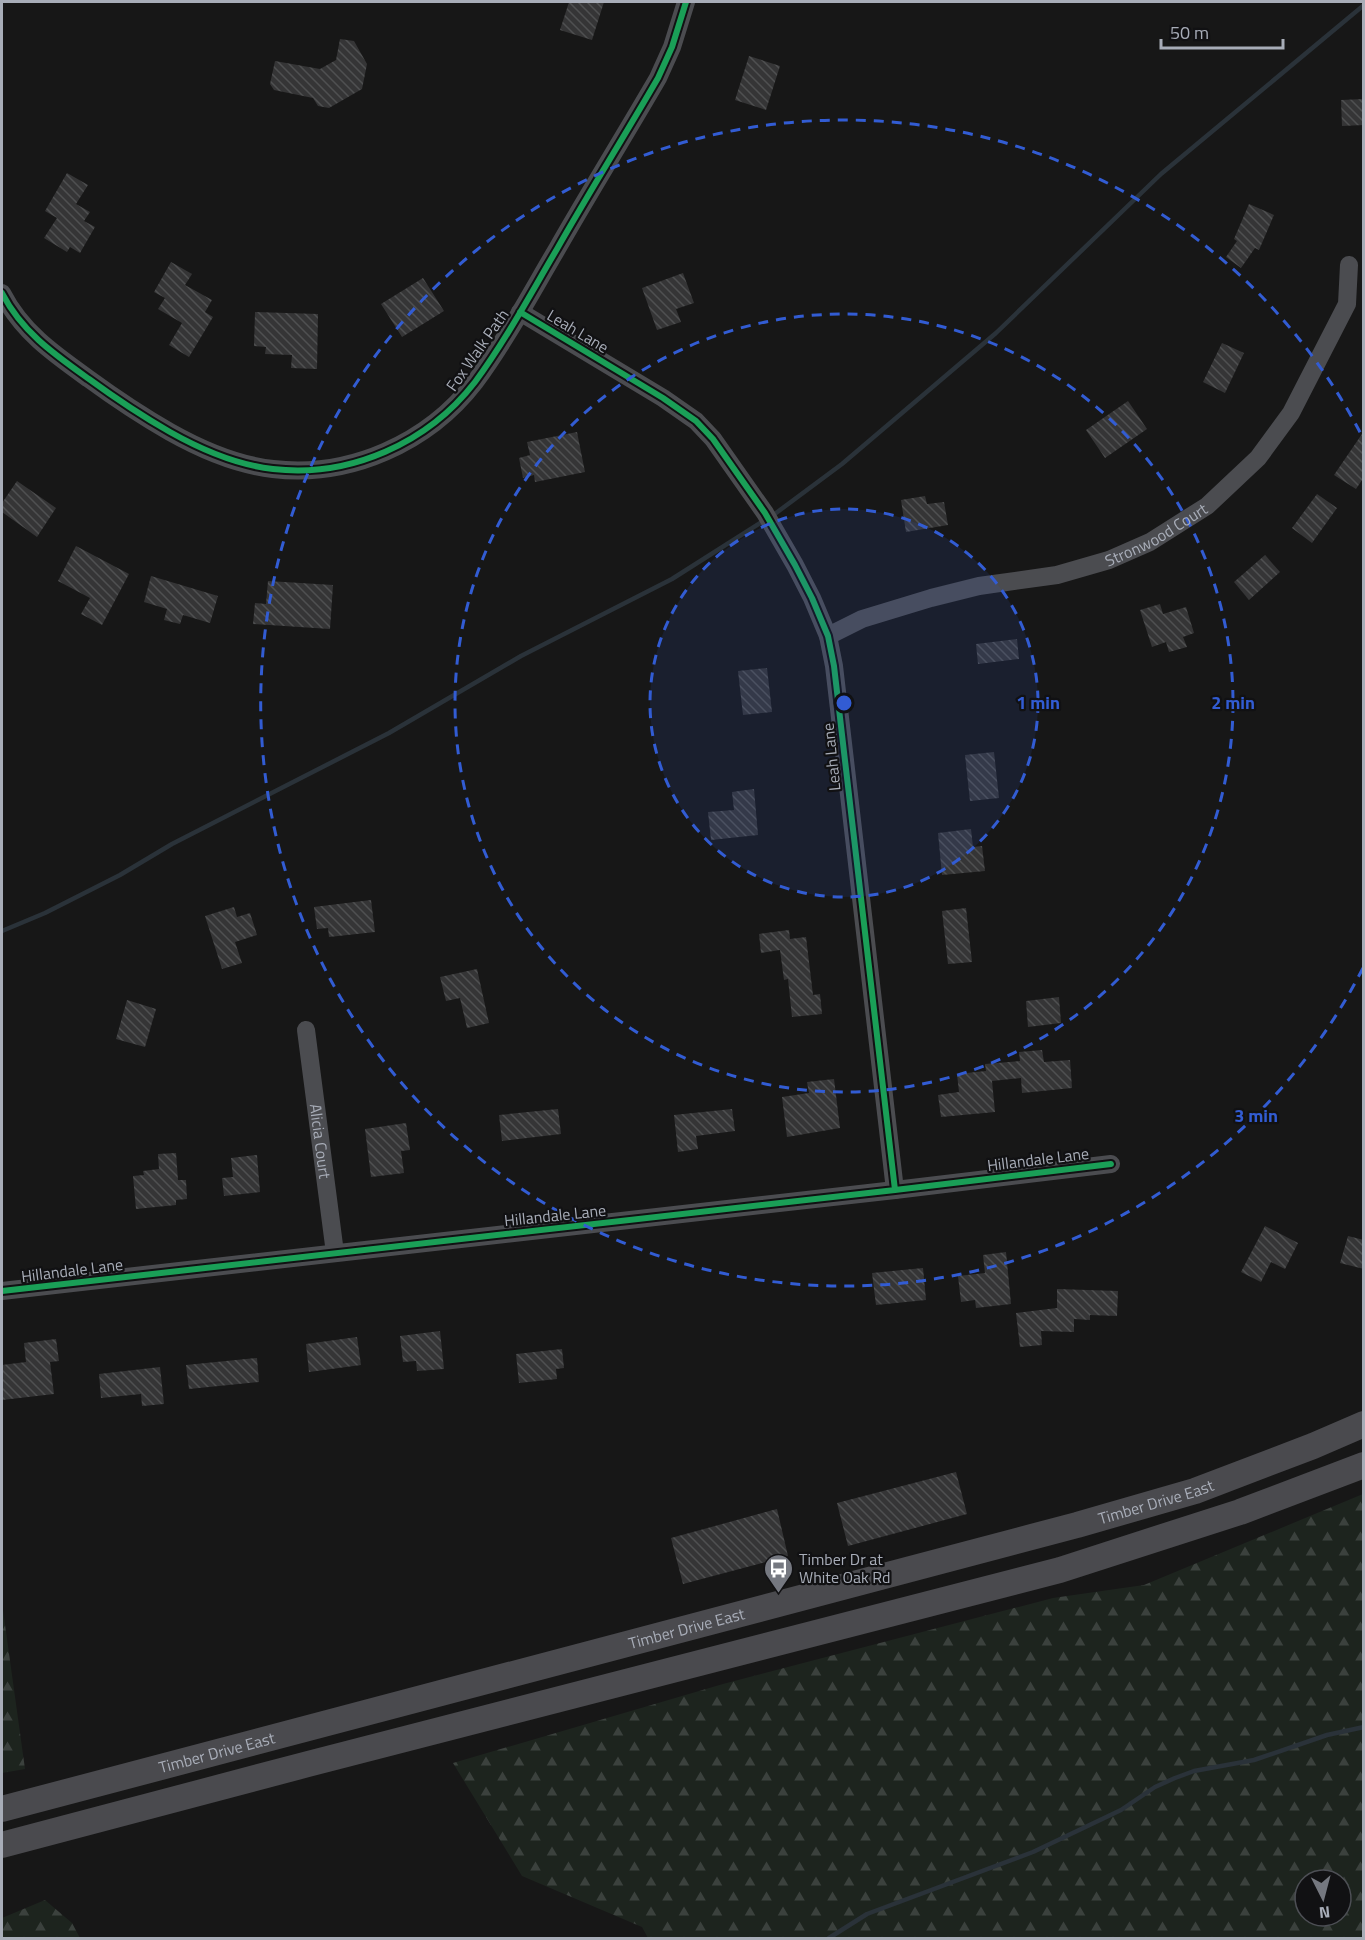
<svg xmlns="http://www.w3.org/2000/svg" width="1365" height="1940" font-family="'Titillium Web',sans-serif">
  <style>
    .forest { fill: url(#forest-firs); fill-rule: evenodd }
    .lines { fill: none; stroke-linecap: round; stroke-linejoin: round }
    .stream { stroke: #2a3239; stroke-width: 4.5 }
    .building { fill: url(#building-back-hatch) }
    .street { stroke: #4b4c50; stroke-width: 18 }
    .secondary { stroke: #4a4a4e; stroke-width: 26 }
    .cycleway-casing { stroke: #111113; stroke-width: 10 }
    .cycleway { stroke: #1a9f57; stroke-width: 6 }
    .ring { fill: none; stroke: #325cd3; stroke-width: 3; stroke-dasharray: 10 8 }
    .labels { text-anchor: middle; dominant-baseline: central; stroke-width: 4.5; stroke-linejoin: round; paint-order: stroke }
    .street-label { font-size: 16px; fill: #a8adb8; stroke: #111113 }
    .poi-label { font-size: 16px; fill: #a8adb8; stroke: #111113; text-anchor: start }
    .centre { fill: #325cd3; stroke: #111113; stroke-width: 3 }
    .ring-label { font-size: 18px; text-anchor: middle; font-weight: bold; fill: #325cd3; stroke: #111113; stroke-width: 4.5; stroke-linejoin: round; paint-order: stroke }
  </style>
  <defs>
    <pattern id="forest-firs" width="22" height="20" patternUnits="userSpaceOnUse" patternTransform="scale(1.5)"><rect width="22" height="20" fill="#1d241e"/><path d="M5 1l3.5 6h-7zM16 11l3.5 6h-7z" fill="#3b413d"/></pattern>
    <pattern id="building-back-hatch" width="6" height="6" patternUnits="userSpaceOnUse" patternTransform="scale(1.5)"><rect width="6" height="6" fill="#353536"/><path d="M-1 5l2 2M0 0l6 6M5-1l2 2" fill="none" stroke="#4f5051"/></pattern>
  </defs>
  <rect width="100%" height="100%" fill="#171717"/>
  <path class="forest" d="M1363,1494v444h-715l-6,-11 -120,-51 -69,-113 270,-79 330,-86 91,-13zM1305,1880h36v36h-36z
    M2,1603l23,166 -23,4z
    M45,1900l27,23 8,15h-78v-20z"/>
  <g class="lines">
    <path class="stream" d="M772,516l70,-52 154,-131 165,-159 203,-169
      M2,931l43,-18 75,-38 52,-31 217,-111 132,-77 151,-77 93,-59
      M829,1938l38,-24 166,-62 88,-42 34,-23 20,-9 19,-7 60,-11 73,-25 37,-8"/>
  </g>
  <path class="building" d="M569,2h35l-12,38 -32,-10z
    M340,39l14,2 13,23 -5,25 -33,19 -11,-2 -5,-8 -39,-8 -4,-6 5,-23 45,8 16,-9z
    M749,56l31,10 -14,44 -31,-10z
    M1364,99v26l-22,1 -1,-26z
    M67,173l21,12 -12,19 14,8 -6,9 11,6 -15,26 -10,-6 -3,5 -23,-14 13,-20 -12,-7z
    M1249,204l25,11 -15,35 -4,-2 -14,20 -15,-11 11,-16 -3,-2z
    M171,262l21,12 -7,11 27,15 -7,12 8,5 -24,40 -20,-12 13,-22 -24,-14 7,-11 -11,-6z
    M683,273l11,30 -18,6 5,13 -24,8 -15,-42z
    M423,278l21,33 -42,26 -21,-33z
    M255,312l63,2 -1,55 -26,-1 1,-13 -27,-1 1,-7 -12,-1z
    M1222,343l22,10 -19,40 -22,-11z
    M1128,401l19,28 -42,29 -19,-28z
    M1364,431v46l-8,12 -22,-14z
    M577,432l8,40 -50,10 -1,-7 -11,3 -4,-20 11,-3 -3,-13z
    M17,481l39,27 -19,29 -35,-25v-9z
    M1317,494l20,14 -25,35 -20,-15z
    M925,496l2,8 17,-2 4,23 -42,7 -5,-32z
    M76,546l53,28 -27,51 -21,-11 9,-16 -32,-17z
    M1265,555l15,17 -31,28 -15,-18z
    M151,576l67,20 -8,27 -27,-8 -3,9 -16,-4 3,-11 -23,-7z
    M268,581l65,4 -3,44 -77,-5 2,-21 11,1z
    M1160,604l3,10 23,-7 8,26 -11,4 4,10 -18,5 -3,-10 -14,5 -12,-37z
    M1017,639l2,20 -41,5 -2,-20z
    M767,668l5,44 -29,3 -5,-44z
    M994,752l5,46 -29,3 -5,-46z
    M754,789l4,46 -47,5 -3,-28 26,-2 -2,-18z
    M971,829l2,18 9,-1 3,25 -43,4 -4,-42z
    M371,900l4,32 -46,5 -1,-9 -11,1 -3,-22z
    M234,907l3,10 13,-4 7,22 -22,7 7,21 -20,6 -17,-53z
    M966,908l6,54 -24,2 -6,-53z
    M789,930l1,9 16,-2 7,58 7,-1 2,20 -30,3 -4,-38 -4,1 -4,-30 -19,3 -2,-19z
    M477,969l12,54 -22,5 -7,-30 -14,3 -6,-24z
    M1059,997l2,26 -33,4 -2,-26z
    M127,1000l29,9 -11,38 -29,-8z
    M1042,1050l2,12 26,-2 2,28 -50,5 -1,-15 -29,3 3,31 -54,5 -3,-22 21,-3 -2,-18 29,-3 -1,-7 35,-3 -1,-9z
    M834,1079l6,49 -53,9 -5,-40 27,-4 -2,-11z
    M558,1109l3,25 -59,7 -3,-26z
    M732,1109l3,22 -39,5 2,13 -20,3 -4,-37z
    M406,1123l4,27 -9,1 3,22 -33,4 -6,-48z
    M176,1153l2,27h8l1,19 -11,1v5l-40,4 -3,-33 11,-1 -1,-4 16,-2 -1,-15z
    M257,1155l3,37 -36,4 -2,-18 11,-1 -2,-19z
    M1265,1226l33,17 -13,26 -14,-7 -10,20 -20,-10z
    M1348,1236l16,4v29l-24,-6z
    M1006,1252l5,52 -35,4 -1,-8 -14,2 -3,-26 27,-3 -2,-18z
    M923,1268l3,32 -50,5 -4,-32z
    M1057,1289l61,2 -1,25 -27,-1v5l-16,-1v13l-33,-1 1,14 -22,2 -4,-34 41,-5z
    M440,1331l4,38 -27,2 -1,-10 -13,1 -3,-26z
    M357,1337l4,28 -52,7 -3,-28z
    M56,1339l3,22 -9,1 4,32 -52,6v-35l24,-3 -2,-19z
    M562,1349l2,19 -8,1 1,10 -38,4 -3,-29z
    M257,1358l2,24 -70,7 -3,-24z
    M160,1367l4,37 -22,2 -1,-12 -40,4 -2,-24z
    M956,1472l11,42 -119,32 -11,-43z
    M777,1509l11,47 -105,28 -12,-46z"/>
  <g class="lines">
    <g class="street">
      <path d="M2,293c20,39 52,61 87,86 26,19 53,37 81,53 32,18 67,33 103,37 77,9 155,-26 202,-87 31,-42 56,-89 82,-133 33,-58 68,-114 101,-171l14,-31 14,-45"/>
      <path d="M520,312l143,86 33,23 17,18 52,74 30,52 17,33 16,38 6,30 61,524"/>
      <path id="s1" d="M828,636l34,-17 69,-21 48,-12 78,-11 52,-15 41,-18 57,-36 51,-48 33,-45 56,-109 2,-39"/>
      <path id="s2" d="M306,1030l29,223"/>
      <path d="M2,1291l893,-101 216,-26"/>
    </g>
    <g class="secondary">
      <path id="s3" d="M2,1809l1075,-284 118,-34 118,-45 51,-22"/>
      <path d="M2,1845l306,-81 752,-194 180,-58 124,-47"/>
    </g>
    <defs>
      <path id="cycleway" d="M2,293c20,39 52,61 87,86 26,19 53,37 81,53 32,18 67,33 103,37 77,9 155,-26 202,-87 31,-42 56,-89 82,-133 33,-58 68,-114 101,-171l14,-31 14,-45
        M520,312l143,86 33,23 17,18 52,74 30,52 17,33 16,38 6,30 61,524
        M2,1291l893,-101 216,-26"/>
    </defs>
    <use href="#cycleway" class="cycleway-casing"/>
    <use href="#cycleway" class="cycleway"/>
  </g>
  <circle cx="844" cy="703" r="194" fill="#325cd3" fill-opacity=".12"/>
  <g class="ring">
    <circle cx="844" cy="703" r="194"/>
    <circle cx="844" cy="703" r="389"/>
    <path d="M1363 968A583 583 0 1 1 1363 438"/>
  </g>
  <defs>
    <symbol id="bus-pin" viewBox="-11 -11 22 30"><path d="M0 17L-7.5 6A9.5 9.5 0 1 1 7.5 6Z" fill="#757880" stroke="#111113"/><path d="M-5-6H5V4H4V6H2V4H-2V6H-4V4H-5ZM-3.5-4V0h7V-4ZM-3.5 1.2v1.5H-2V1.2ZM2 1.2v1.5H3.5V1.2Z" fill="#fff"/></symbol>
  </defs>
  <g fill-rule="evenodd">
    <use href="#bus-pin" x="762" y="1552" width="33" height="45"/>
  </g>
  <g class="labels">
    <g class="street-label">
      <text transform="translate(578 331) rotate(31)">Leah Lane</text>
      <text transform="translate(477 350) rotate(-55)">Fox Walk Path</text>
      <text stroke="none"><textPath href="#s1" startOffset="346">Stronwood Court</textPath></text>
      <text transform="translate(831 757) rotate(-96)">Leah Lane</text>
      <text stroke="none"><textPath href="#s2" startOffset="112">Alicia Court</textPath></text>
      <text transform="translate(1038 1159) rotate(-7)">Hillandale Lane</text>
      <text transform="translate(555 1215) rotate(-6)">Hillandale Lane</text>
      <text transform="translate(72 1270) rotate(-7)">Hillandale Lane</text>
      <text stroke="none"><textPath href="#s3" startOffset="1194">Timber Drive East</textPath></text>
      <text stroke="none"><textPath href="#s3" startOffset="708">Timber Drive East</textPath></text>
      <text stroke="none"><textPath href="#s3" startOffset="222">Timber Drive East</textPath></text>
    </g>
    <g class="poi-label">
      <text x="799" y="1559">Timber Dr at<tspan x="799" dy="18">White Oak Rd</tspan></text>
    </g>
  </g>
  <circle cx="844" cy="703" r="9" class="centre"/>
  <g class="ring-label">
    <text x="1038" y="709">1 min</text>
    <text x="1233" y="709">2 min</text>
    <text x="1256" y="1122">3 min</text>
  </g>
  <rect width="1365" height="1940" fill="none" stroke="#a8adb8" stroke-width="6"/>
  <g transform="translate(1323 1898) rotate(174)"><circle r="28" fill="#111113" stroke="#4d4f55" stroke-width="1.5"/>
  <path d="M0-4.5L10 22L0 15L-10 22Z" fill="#757880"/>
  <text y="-9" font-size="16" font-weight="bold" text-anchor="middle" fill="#a8adb8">N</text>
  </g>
  <path d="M1161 39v9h122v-9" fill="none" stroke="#a8adb8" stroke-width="3"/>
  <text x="1170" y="39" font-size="18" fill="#a8adb8" stroke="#111113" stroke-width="4.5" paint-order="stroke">50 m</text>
</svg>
